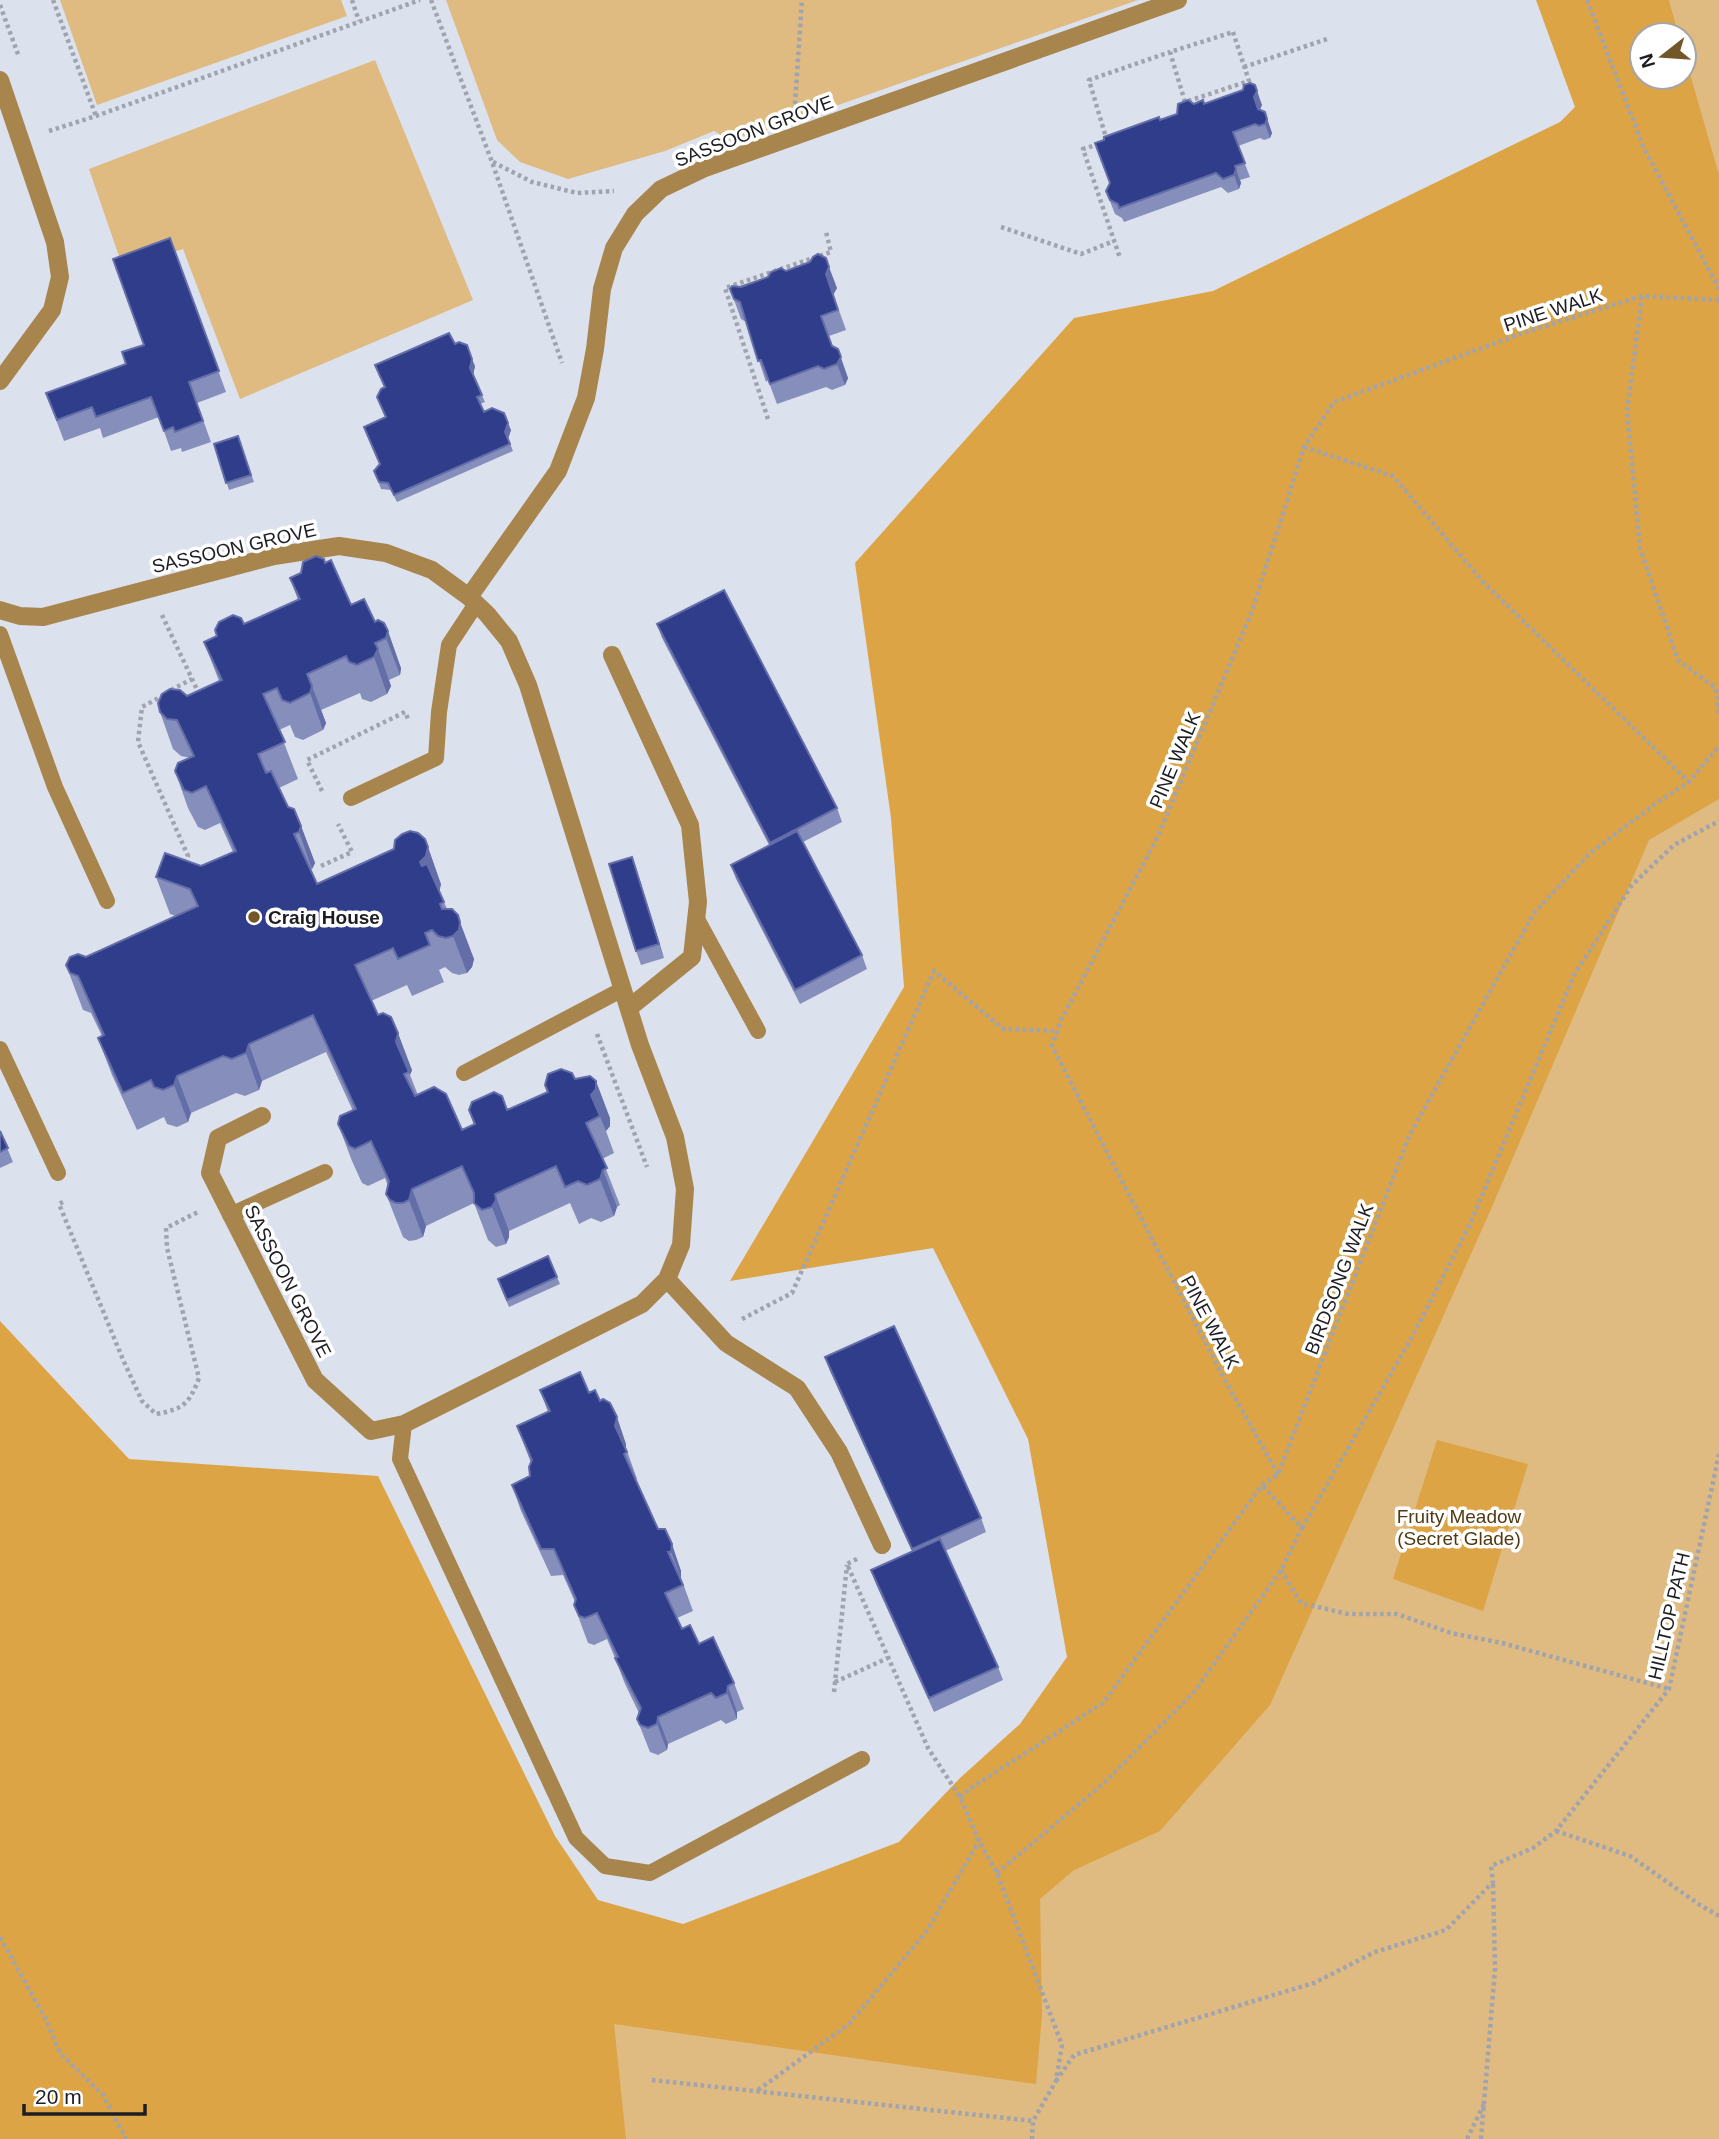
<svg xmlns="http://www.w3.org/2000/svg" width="1719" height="2139" font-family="Arial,sans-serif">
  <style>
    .green { fill: #dfba81 }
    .forest { fill: #dca444 }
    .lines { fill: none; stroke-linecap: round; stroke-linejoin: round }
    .path { stroke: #a0a4af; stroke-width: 4.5; stroke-dasharray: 3.5 3.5; stroke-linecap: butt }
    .service { stroke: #a8854d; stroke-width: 16 }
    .minor { stroke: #a8854d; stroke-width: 18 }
    .wall { fill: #868fbc }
    .shaded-wall { fill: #636ea8 }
    .building { fill: #2f3d8a; stroke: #636ea8; stroke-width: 2 }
    .poi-dot { fill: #73572a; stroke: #fff; stroke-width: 2.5 }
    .labels { text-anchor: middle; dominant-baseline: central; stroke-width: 7; stroke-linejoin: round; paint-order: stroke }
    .street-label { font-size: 19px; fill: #1d1e23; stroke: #fff }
    .poi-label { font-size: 19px; font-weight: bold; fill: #1d1e23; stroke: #fff; text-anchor: start }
    .park-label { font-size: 19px; fill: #513a12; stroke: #fff }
  </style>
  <rect width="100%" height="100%" fill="#dce1ee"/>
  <path class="green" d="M60,0h281l6,16 -250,89z
    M446,0h692l-405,142 -19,-11 -49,20 -97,28 -48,-17 -23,-22z
    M1669,0h50v174l-35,-122v-17h-5z
    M375,60l98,240 -233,99 -57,-150 -60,19 -34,-99z
    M1719,783v1356h-1575l794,-279 710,-1019 14,-32z"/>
  <path class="forest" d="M1536,0h133l10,35h-37v42h42v-25l35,122v625l-70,41 -158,369 -221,496 -110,126 -86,39 -34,29 2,116 -6,69 -422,-60 12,115h-626v-818l129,138 249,17 177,360 43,64 85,24 216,-82 61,-64 60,-54 47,-67 -39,-218 -95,-191 -203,33 174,-294 -13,-169 -36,-255 219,-245 139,-27 347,-169 15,-15z
    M1437,1440l91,24 -45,147 -90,-32z"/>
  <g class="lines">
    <path class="path" d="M53,0l43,116
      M352,0l7,21
      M431,0l61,162 70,201
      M1587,0l56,146 76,143
      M0,5l19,52
      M1233,32l16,49 -64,21 -15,-50z
      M1244,67l83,-28
      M795,104l7,-104
      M49,131l47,-15 324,-116
      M1107,141l-18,-61 81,-28
      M1099,144l-16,5 37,109
      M493,162l39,20 45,11 37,-2
      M1001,227l80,27 33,-13
      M1642,296l-15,115 13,137 38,112 38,28 3,26
      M768,419l-43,-131 106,-36 -5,-20
      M1304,447l89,29 90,106 206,200
      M162,615l38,81
      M171,690l21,-11
      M164,695l-22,12 -4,35 50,114 -5,8
      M322,791l-15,-31 98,-48 4,9
      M321,866l31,-14 -14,-28
      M597,1034l50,133
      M63,1202l-4,2 65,158 18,39 14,13c28,-5 33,-10 43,-36l-32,-130 -1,-20 32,-16
      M742,1319l50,-26 142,-322 69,58 55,2
      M1278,1474l-52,-92 -174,-336 9,-26 97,-184 94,-225 52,-164 30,-45 189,-69 119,-37 77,4
      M1302,1528l110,-191 58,-113 104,-249 58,-90 42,-40 45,-24
      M857,1559l-10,5 81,184 32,49 19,44 18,32 65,172 -6,36 -23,40 -1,18
      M1281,1570l20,33 47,11h49l54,19 51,10 167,46
      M835,1682l53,-24
      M834,1692l13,-127
      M960,1797l11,-9 132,-85 159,-218 16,-11 132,-340 124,-221 55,-59 70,-53 30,-19 30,-36
      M1556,1831l74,25 70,49 19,11
      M997,1873l107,-90 90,-91 87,-122 21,-42 -40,-43
      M0,1937l46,83 14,33 43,42 23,44
      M652,2080l381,41
      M1056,2081l18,-26 240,-72 61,-31 71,-22 47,-48 -2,-16 42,-18 23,-17 113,-142 50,-235
      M758,2090l91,-66 77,-92 53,-91
      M1467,2139l17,-35
      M1481,2139l14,-170 -2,-87"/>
    <path class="service" d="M0,634l55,153 52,114
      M351,798l85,-40 3,-46 10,-67 27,-41
      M697,919l61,112
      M0,1049l58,124
      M464,1073l159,-84
      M230,1215l95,-43
      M404,1424l-4,35 176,379 29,28 45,7 212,-114"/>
    <path class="minor" d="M0,80l55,162 5,35 -8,33 -52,71
      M469,597l89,-126 28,-73 9,-49 7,-60 12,-41 21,-34 26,-25 44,-21 473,-168
      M0,610l20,6 23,1 231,-61 65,-10 47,7 46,17 37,27 18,17 22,27 19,44 112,360 35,92 10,52 -4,56 -14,34 -25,25 -238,120 -33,7 -56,-51 -105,-207 8,-35 44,-22
      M612,655l78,170 8,77 -6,55 -63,51
      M667,1279l59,64 71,45 42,64 43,93"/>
  </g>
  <path class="wall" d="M1194,104l68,1 -2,4 12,24 -2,5 -6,2 -4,-2 -22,8 12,31 -10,3 1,3 -2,6 -11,4 -7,-6 -97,35 -2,-4 -7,-4 -9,-23 54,-71 17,-6z
    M170,238l56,154 -29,11 14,39 -29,10 -1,-4 -10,3 -12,-34 -56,21 -3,-10 -36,13 -18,-48 80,-29 18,-19z
    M786,271l51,17 -4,7 13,35 -17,6 3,11 16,31 -3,7 -13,5 -6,-3 -49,17 -9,-24 -2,2 -20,-60 -5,-3 -11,-30z
    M455,344l20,22 -2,9 12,27 -5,2 4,8 27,18 -3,8 5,13 -116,51 -6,-12 -10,-1 -4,-11 3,-14 6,-47 -2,-30z
    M238,436l16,46 -25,8 -15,-46z
    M325,562l26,43 24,17 3,-2 23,48 -1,7 -11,5 2,6 -4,8 -16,8 -9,-3 -2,-6 -39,17 5,13 -3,7 -20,10 -8,-3 -5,-12 -11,5 19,49 -19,9 9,19 13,19 14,37 -3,6 -2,1 7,14h124l-2,7 8,18 27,50 -2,8 -5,6 -8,2 -7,-2 -7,-6 -6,3 5,12 -32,14 -5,-11 -36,16 7,14 34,55 -2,5 8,20 44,35 12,-5 -5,-15h38l40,-18 -2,-7 30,-6 35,39v8l-4,5 8,22 -12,6 18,46 -3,2 -3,9 -13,6 -10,-4 -12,6 -9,-21 -61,28v6l-3,7 -10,3 -8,-7 -14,-37 -48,23 -3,11 -7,3 -7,1 -6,-4 -17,-43 2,-8 -3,-8 -17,8 -6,-3 -10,-22 -14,-37 15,-13 -27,-59 -64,29 -3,9 -14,6 -9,-3 -45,20 -3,9 -11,5 -10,-3 -3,-7 -27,13 -25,-55 -14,-37 4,-2 -11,-23 -8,-3 -3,-8 -14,-37 110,-49 -6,-2 -14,-37 45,-11 32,-14 -13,-29 -15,7 -7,-3 -10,-19 -13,-37 16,-13 -10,-2 -8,-7 -13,-37 27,-16 32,-15 -15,-39 94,-42 -8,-22z
    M657,624l180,184 5,14 -39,20 59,113 5,14 -67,35 -64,-125 -5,-14 38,-20 -107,-207z
    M632,857l32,101 -23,7 -5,-14z
    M0,1131l13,31 -13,6z
    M557,1277l3,7 -51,23 -9,-21z
    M825,1357l156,161 5,14 -41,19 53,116 5,13 -69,32 -58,-128 -5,-14 41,-19 -82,-180z
    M540,1390l49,3 11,8 26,43v4l11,31 -2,1 23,49h7l16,42v7l12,33 -16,7 5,11 17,15 35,39 10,26 -7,3v7l-11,5 -5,-4 -53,24 -1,6 -9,5 -8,-3 -13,-33 2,-6 -14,-29 -10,-26 -8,-19 -13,6 -6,-2 -14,-38 1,-3 -12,-27 -12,1 -30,-65 -9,-26 18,-9 1,-13 -14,-37 31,-14z"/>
  <path class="shaded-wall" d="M1255,85l7,20 -3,6 -5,-14z
    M1265,112l7,21 -2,5 -5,-14z
    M1236,169l5,14 -2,6 -5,-14z
    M829,267l8,21 -4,7 13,35 -20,-56z
    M838,349l10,29 -3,7 -8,-21z
    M472,359l3,7 -2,9 -3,-7z
    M508,423l3,7 -3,9 -3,-7z
    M388,631l13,37 -1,7 -14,-37z
    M378,649l13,37 -4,8 -13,-37z
    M312,686l14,37 -3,7 -13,-37z
    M301,826l14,37 -3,6 -13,-37z
    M428,847l13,37 -2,9 -19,-31z
    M632,857l5,14 27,87 -5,-14z
    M460,922l14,37 -2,8 -5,6 -14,-37z
    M398,1033l14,37 -2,5 -14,-33z
    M249,1044l13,37 -3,9 -13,-37z
    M177,1076l14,37 -3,9 -14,-37z
    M596,1081l14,37v8l-4,5 -15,-36z
    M603,1170l14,37 -3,9 -14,-37z
    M412,1189l14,37 -3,11 -14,-37z
    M495,1194l14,37v6l-3,7 -14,-37z
    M617,1417l9,27 -1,9 -10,-27z
    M672,1544l9,27v7l-10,-26z
    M728,1686l9,26v7l-10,-26z
    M658,1717l10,27 -1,6 -10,-26z"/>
  <path class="building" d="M1250,83l5,2 2,6 -3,6 4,12 7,3 2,7 -2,5 -6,2 -4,-2 -22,8 12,31 -10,3 1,3 -2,6 -11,4 -7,-6 -97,35 -1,-4 -8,-4 -4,-9 4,-8 -15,-40 9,-3v-3l55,-20 1,3 17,-6 1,-10 10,-4 6,4 9,-4 1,4 39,-14 1,-5z
    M170,238l49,133 -30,11 14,39 -28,11 -2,-5 -9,4 -13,-34 -55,20 -4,-10 -35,13 -11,-27 80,-29 -4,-12 22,-7 -31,-86z
    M818,254l8,4 3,9 -3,7 12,36 -17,6 11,30 6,3 3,8 -4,7 -13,5 -6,-3 -48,18 -9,-24 -3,1 -18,-59 -6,-3 -4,-10 2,-3 9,1 27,-10 3,-5 10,-4 5,3 24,-9 3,-5z
    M449,333l6,11 4,-2 8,3 5,14 -2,9 12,27 -5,2 7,15 8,-4 12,5 4,10 -3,9 5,12 -116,51 -6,-12 -9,-1 -5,-11 6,-7 -16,-37 22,-10 -9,-20 4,-8 4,-2 -10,-22z
    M238,436l13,39 -25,8 -12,-39z
    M316,556l8,3 1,4 6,-3 20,45 13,-6 11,23 3,-2 6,3 4,8 -2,7 -11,5 3,6 -4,8 -17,8 -8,-3 -3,-6 -39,18 5,12 -2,7 -20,10 -8,-3 -5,-12 -14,6 22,48 -27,12 8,19 5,-2 17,36 6,2 7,17 -2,6 -5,2 23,50 77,-35 1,-9 7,-6 8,-3 8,2 7,6 3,8 -2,9 -6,6 2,4 5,-2 17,38 -4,2 2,5h10l6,6 2,7 -1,8 -6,6 -7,2 -8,-2 -6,-6 -7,3 5,12 -32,14 -5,-11 -38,17 23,50 5,-2 8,4 7,16 -2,9 13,30 -5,2 11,22 19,-9 12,7 16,36 13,-6 -6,-14 3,-8 22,-10 8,4 5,14 41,-18 -3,-7 3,-11 13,-5 11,4 3,6 15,-3 6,5v8l-5,6 9,21 -14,7 21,45 -4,2 -3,9 -13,6 -9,-4 -13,6 -9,-21 -61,28 1,6 -4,7 -10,3 -8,-7v-10l-12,-27 -50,23 -3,11 -6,3h-7l-6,-3 -4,-6 3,-13 -18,-40 -16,8 -6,-3 -11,-22 2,-8 16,-7 -43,-94 -64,29 -3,9 -14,6 -9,-3 -46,20 -3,9 -11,5 -9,-3 -3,-7 -28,13 -25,-55 6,-3 -26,-59 -8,-3 -4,-8 4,-8 8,-3 8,3 112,-51 -8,-17 -34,-12 9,-24 36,13 35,-15 -30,-65 -14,7 -8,-3 -9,-19 3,-8 16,-7 -17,-36 -10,-1 -7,-7 -2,-9 4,-9 8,-5 10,1 7,6 35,-16 -18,-38 13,-6 -2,-6 4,-8 14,-7 8,3 3,6 56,-25 -10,-21 11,-5 2,-11z
    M724,590l113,218 -67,35 -113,-219z
    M797,831l65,124 -67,35 -64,-125z
    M632,857l27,87 -23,7 -27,-87z
    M0,1131l8,17 -8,4z
    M548,1256l9,21 -50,23 -9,-21z
    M894,1326l87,192 -69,31 -87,-192z
    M580,1372l9,21 6,-3 5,11 3,-2 7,4 7,14 -2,9 12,26 -3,2 34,75h7l7,15 -1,8h-3l15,33 -18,8 17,36 8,-4 9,19 14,-7 21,46 -6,3 -1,7 -11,5 -5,-5 -53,24 -1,7 -9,4 -8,-3 -3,-6 4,-11 -26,-50 3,-1 -21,-44 -12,5 -6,-2 -5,-11 2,-6 -22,-50h-13l-29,-64 18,-9 -1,-9 3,-7 -15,-34 33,-15 -10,-21z
    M940,1539l58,128 -69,31 -58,-128z"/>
  <circle class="poi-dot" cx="254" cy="917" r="7"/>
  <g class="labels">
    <g class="street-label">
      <text transform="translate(754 131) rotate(-21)">SASSOON GROVE</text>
      <text transform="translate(1553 310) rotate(-18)">PINE WALK</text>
      <text transform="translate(234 548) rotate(-13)">SASSOON GROVE</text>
      <text transform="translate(1175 760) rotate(-67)">PINE WALK</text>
      <text transform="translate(1339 1279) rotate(-69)">BIRDSONG WALK</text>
      <text transform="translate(288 1281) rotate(63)">SASSOON GROVE</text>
      <text transform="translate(1210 1322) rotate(62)">PINE WALK</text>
      <text transform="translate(1669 1616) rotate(-77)">HILLTOP PATH</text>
    </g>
    <g class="poi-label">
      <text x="268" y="917">Craig House</text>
    </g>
    <g class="park-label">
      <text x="1459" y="1516">Fruity Meadow<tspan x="1459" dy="22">(Secret Glade)</tspan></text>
    </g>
  </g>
  <g transform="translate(1663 56) rotate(253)"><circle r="33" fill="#ffffff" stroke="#a5a5a7" stroke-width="2"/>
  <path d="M0-5L12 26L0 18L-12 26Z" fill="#73572a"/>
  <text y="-10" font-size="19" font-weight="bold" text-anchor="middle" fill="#1d1e23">N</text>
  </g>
  <path d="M24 2104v10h121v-10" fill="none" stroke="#1d1e23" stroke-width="3.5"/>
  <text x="35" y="2104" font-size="21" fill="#1d1e23" stroke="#ffffff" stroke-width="5" paint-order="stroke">20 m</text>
</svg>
